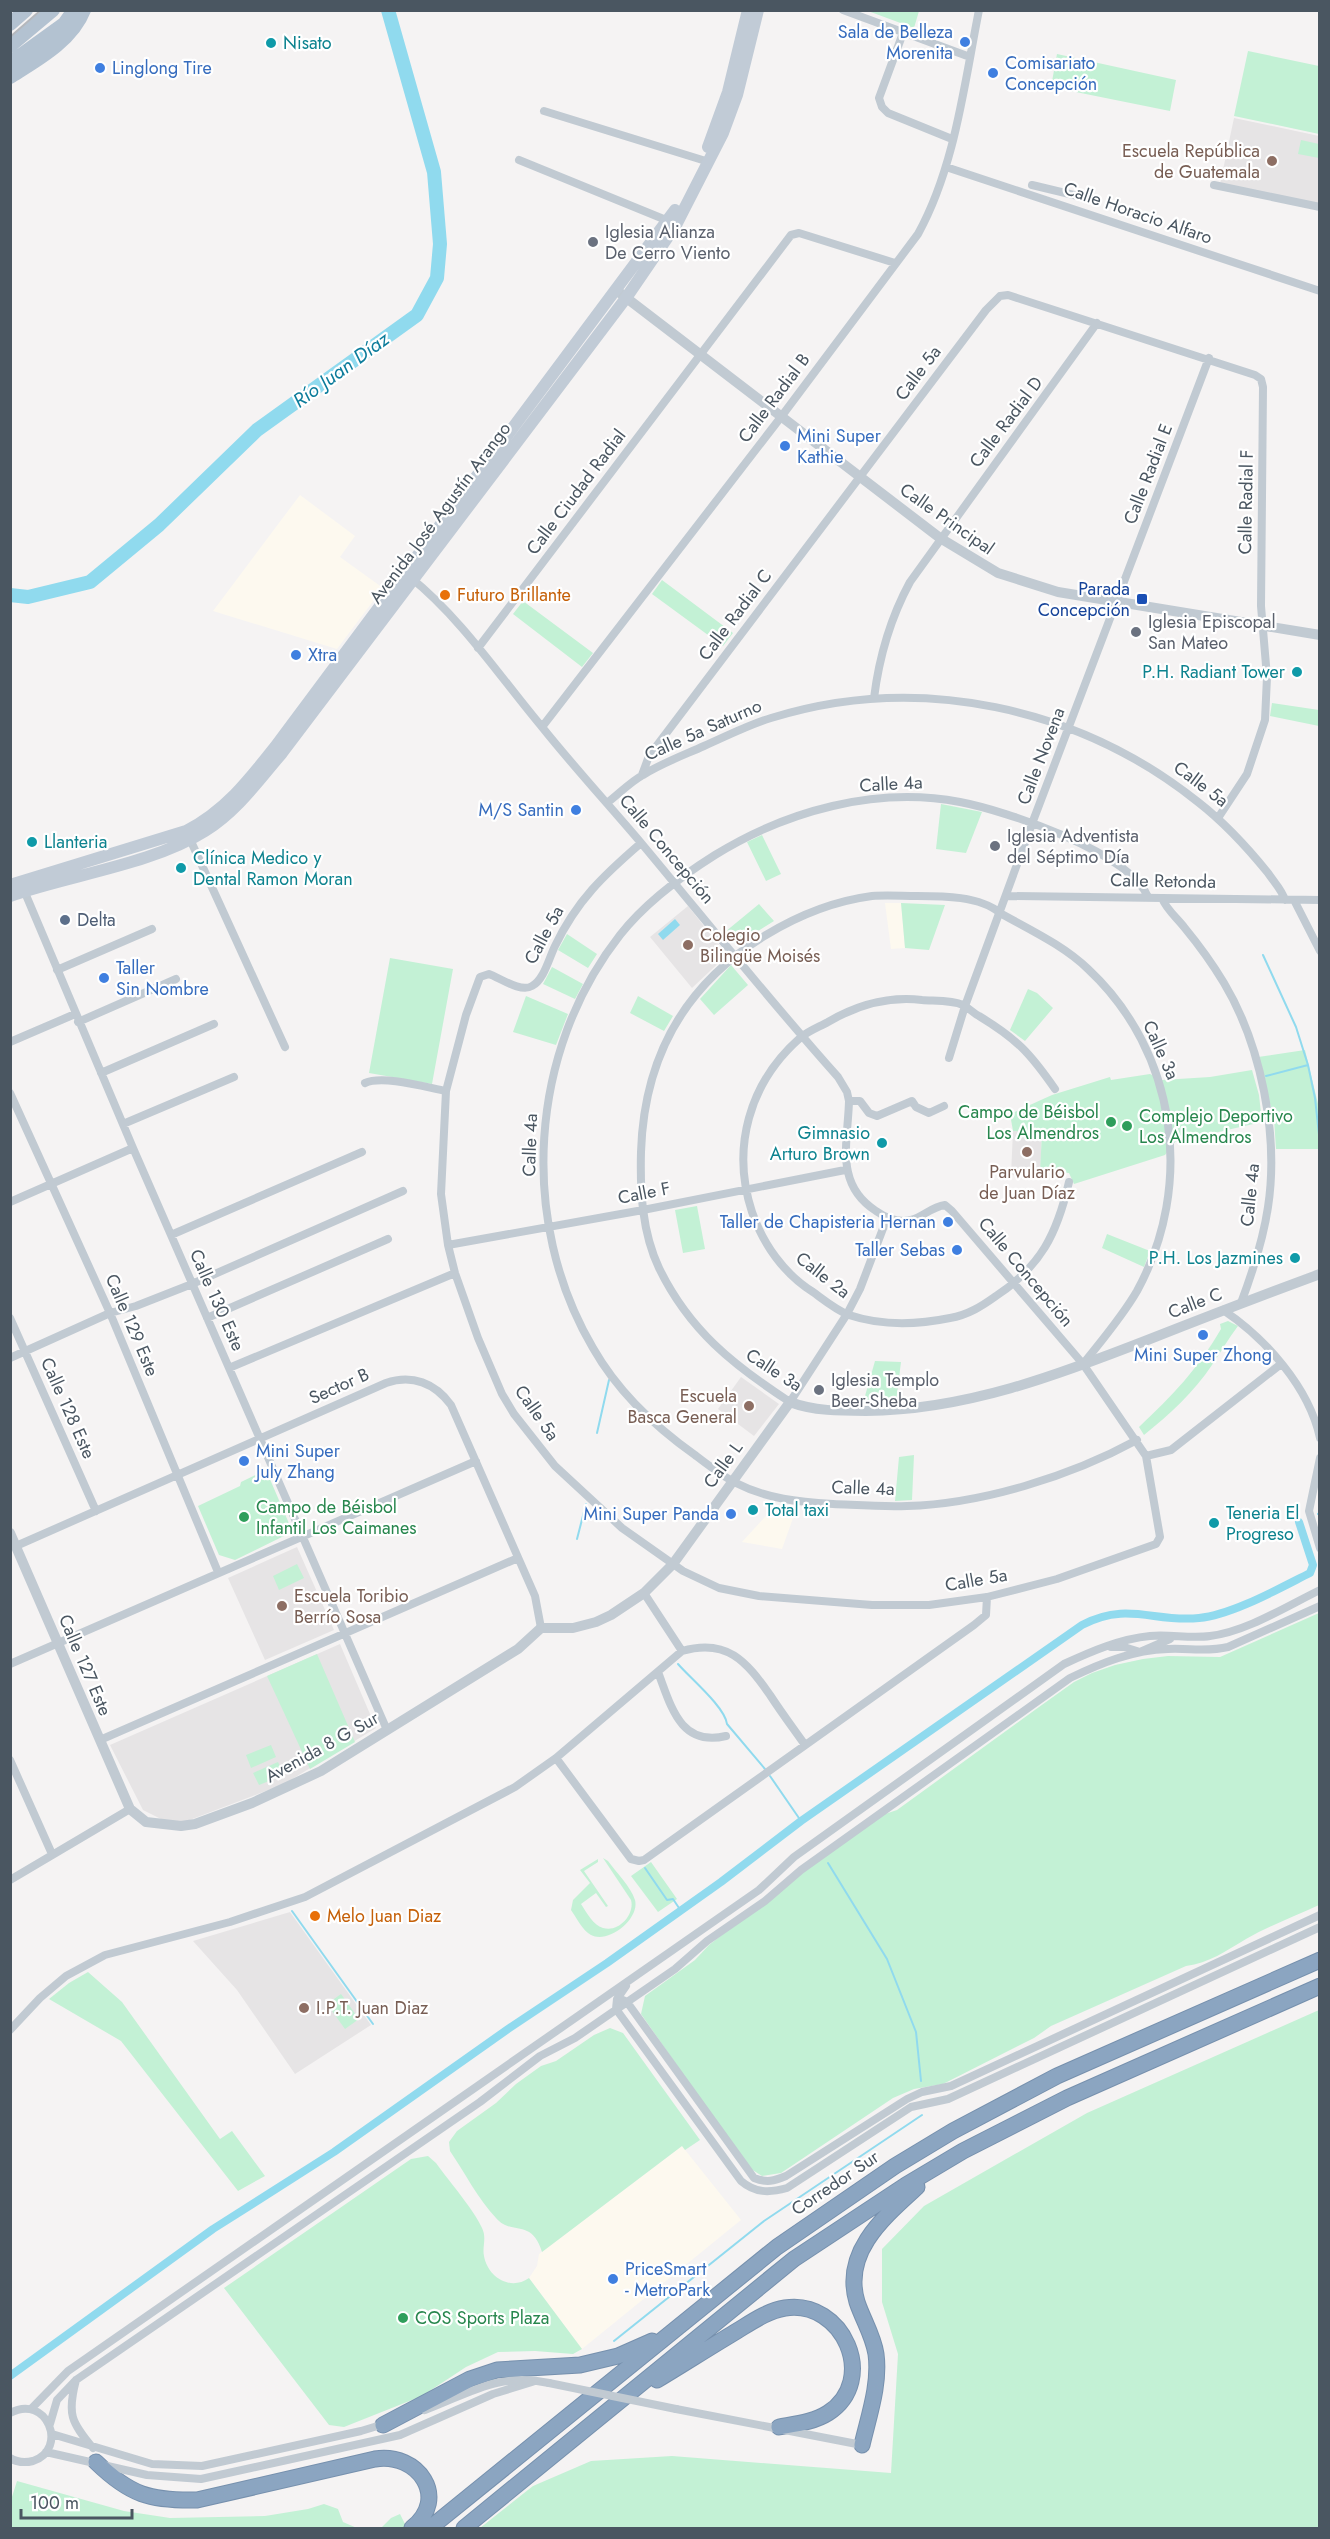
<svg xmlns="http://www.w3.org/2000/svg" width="1330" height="2539" font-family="Jost,sans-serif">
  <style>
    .commercial { fill: #fdf9ef }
    .education { fill: #e6e4e5 }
    .green { fill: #c3f1d5 }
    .water { fill: #90daee }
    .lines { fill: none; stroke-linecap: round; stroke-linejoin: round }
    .stream { stroke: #90daee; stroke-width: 2 }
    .canal { stroke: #90daee; stroke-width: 8 }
    .river { stroke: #90daee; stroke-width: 14 }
    .motorway-casing { stroke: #7690ad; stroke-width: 17 }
    .minor { stroke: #c1cad2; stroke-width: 8 }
    .tertiary { stroke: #c1cad2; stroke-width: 10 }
    .secondary { stroke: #c1cbd6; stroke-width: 12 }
    .primary { stroke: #b3c2d1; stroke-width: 14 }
    .motorway { stroke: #8ba5c1; stroke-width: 15 }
    .rail { stroke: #b5b8bd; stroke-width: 2 }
    .minor-bridge { stroke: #c1cad2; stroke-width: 8 }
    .shop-dot { fill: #3f7fe0; stroke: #fff; stroke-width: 2 }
    .culture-dot { fill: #0f9aa8; stroke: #fff; stroke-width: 2 }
    .education-dot { fill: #8d6e63; stroke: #fff; stroke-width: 2 }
    .worship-dot { fill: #6b7280; stroke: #fff; stroke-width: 2 }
    .food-dot { fill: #e8710a; stroke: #fff; stroke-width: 2 }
    .transit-dot { fill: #1a4fb4; stroke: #fff; stroke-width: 2 }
    .service-dot { fill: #5c6f8a; stroke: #fff; stroke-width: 2 }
    .leisure-dot { fill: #2e9e5b; stroke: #fff; stroke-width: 2 }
    .labels { text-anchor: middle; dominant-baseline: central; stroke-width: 4.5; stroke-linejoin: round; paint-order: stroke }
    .shop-label { font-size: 18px; fill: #366cbe; stroke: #fff; text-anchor: start }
    .culture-label { font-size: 18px; fill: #0d838f; stroke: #fff; text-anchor: start }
    .education-label { font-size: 18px; fill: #785e54; stroke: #fff; text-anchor: start }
    .street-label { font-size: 18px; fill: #4a5661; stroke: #fff }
    .worship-label { font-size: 18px; fill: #5b616d; stroke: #fff; text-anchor: start }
    .transit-label { font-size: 18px; fill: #164399; stroke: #fff; text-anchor: end }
    .food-label { font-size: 18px; fill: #c56008; stroke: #fff; text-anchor: start }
    .service-label { font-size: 18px; fill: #4e5e75; stroke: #fff; text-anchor: start }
    .leisure-label { font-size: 18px; fill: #27864d; stroke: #fff; text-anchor: start }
    .water-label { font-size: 20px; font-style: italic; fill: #0c7c9b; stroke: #fff }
  </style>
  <rect width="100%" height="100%" fill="#f5f3f3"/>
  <path class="commercial" d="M300,495l55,41 -15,21 43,31 -46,61 -124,-38z
    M885,903h16l4,45 -14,1z
    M776,1505l21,2 -15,42 -40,-7z
    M682,2146l59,74 -159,129 -53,-71 8,-12 2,-12z"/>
  <path class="education" d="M1234,118l85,18v69l-99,-21z
    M688,906l39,49 -35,33 -42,-51z
    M1013,1131l29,1 -2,45 -29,-2z
    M741,1377l38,27 -25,32 -36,-27z
    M297,1547l37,83 -69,30 -37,-82z
    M340,1644l36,84 -92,56 -97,37 -18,2 -26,-13 -33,-65z
    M290,1912l81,113 -76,49 -58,-84 -44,-49z"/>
  <path class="green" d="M868,11l51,-1v1l-5,17z
    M1248,51l71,15v68l-85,-18z
    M1057,54l119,26 -6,31 -119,-24z
    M1301,140l18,4v14l-21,-4z
    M662,580l71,53 -10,13 -71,-52z
    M523,601l70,52 -11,14 -69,-53z
    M1272,703l47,7v16l-49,-10z
    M941,804l41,8 -16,41 -30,-4z
    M762,835l19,39 -15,7 -19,-39z
    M901,903l44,2 -16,45 -24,-2z
    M759,904l15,17 -38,24 -11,-13z
    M567,934l30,20 -9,14 -30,-18z
    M390,958l63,11 -21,115 -63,-11z
    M731,965l17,20 -34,30 -14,-16z
    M552,967l31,17 -8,15 -32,-15z
    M1028,989l9,4 16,15 -28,33 -15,-11z
    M526,996l42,18 -12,31 -43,-13z
    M638,996l35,20 -9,15 -34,-18z
    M1305,1050l14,58v41h-43l-2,-30 -16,-62z
    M1252,1070l7,25 3,27 -87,20 -10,13 -91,29 -5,-11 -29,-2 2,-38 -29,-2 -3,-17 42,-19 58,-18 1,3 39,-6 12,6 48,-3z
    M697,1206l8,43 -22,4 -8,-43z
    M1107,1234l43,17 -6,16 -42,-19z
    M1228,1321l10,5c-10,13 -17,26 -26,39 -18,27 -43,50 -68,70l-5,-8c34,-32 58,-57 82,-98l-1,-5z
    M875,1361l26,1 -5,40 -33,1z
    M914,1455l-2,45 -17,1 4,-44z
    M262,1472l7,5 22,51 -1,5 -55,27 -16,-5 -21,-49 42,-20 1,-4z
    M297,1564l7,14 -25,12 -6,-14z
    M1319,1613v292c-24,11 -50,21 -73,34 -20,12 -37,24 -60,27l-135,60 -17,12 -91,46 -29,5 -21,9 -112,75 -19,3 -14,-9 -107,-153 4,-18 50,-36 14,-15 91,-71 82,-59 15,-5 142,-103 35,-25 18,-9 23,-8 28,-6 25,-3 52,1z
    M317,1654l38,88 -45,27 -43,-93z
    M271,1745l5,12 -25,11 -5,-13z
    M278,1762l6,13 -25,10 -6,-12z
    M603,1858l5,3c8,11 23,26 27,39 5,19 -27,44 -44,35 -8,-4 -15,-18 -20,-25l2,-10 17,-17 -10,-13 18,-11v3l-14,9 24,35 -2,1 -10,-14 -15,11c6,9 12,21 22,24 16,5 32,-14 28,-28z
    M651,1862l26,37 -19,13 -27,-36z
    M88,1972l34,30 98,137 12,-8 33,45 -27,15 -117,-150 -72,-42 20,-16z
    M341,1994l18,25 -14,10 -18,-25z
    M1319,2010v518h-839l53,-42 58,-25 81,-5 219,17 7,-119 -16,-52v-53l42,-43 163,-93z
    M610,2028l13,5 77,107 -15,10 -3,-4 -140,106c-10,-34 -31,-16 -46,-34 -18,-19 -31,-45 -46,-67l-1,-9 8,-11 39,-28 20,-19 25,-18 15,-5 38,-26z
    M428,2156l8,7c13,18 38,47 46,65 5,10 0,19 2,28 4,22 27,35 45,22l53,71 -9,5 -38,-3 -37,1 -32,15 -44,29 -78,31 -15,-2 -105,-137 187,-129z
    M17,2481l107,30 46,7 95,-2 43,-7 16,-5 14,5 5,13 14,6h-346v-28z
    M400,2514l6,12 -3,2h-22l10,-10z"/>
  <path class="water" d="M675,919l5,6 -17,15 -5,-6z"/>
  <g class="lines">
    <path class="stream" d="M1263,955l33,72 12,38
      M1266,1076l42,-11 7,33 5,46
      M597,1433l12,-53
      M1318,1514l2,-1
      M577,1539l9,-35
      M678,1664c12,14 47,43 49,60l38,45
      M770,1776l31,45
      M828,1863l59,96 29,73 5,49
      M645,1868l22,32 6,-1 8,12
      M292,1911l81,113
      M614,2341l150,-120 158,-106"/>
    <path class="canal" d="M10,2376l203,-147 121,-77 174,-123 99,-66 114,-81 80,-61 281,-196c46,-24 72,-2 117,-7 33,-3 81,-30 111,-45l3,-8 -14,-43"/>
    <path class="river" d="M10,595l18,2 62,-15 69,-57 98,-95 160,-115 20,-37 3,-34 -6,-72 -46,-162"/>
    <defs>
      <path id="motorway" d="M657,2380c25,-15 50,-31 75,-46 17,-10 34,-23 53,-26 58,-9 94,72 43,105 -14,9 -33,11 -49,14
        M383,2425l87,-46 27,-9 83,-5 38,-9 34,-15
        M862,2445c7,-30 18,-61 14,-91 -3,-19 -13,-34 -19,-52 -15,-50 27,-85 60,-115
        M96,2462c34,33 54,39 101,38l178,-41c43,-7 75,39 37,69
        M430,2528l347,-281 118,-81 58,-35 104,-55 263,-116
        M464,2528l330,-269 112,-74 57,-34 104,-53 253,-112"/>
    </defs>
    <use href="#motorway" class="motorway-casing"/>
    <path class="minor" d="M843,10l127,47
      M903,33l-24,65 3,9 6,6 64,26
      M544,111l165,51
      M519,160l152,62
      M946,167l374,124
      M1032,185l50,12
      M1214,185l106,22
      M410,577c52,42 90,100 132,150 32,40 67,78 100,117 65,78 128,157 196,233l9,15 2,9c-1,41 -15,83 27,110 10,7 22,12 35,9 12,-3 20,-13 34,-15l7,6 131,153 63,92 14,81 -4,7 -99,35 -70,18 -58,8h-57l-113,-9 -40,-8 -36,-17 -61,-43 -67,-62 -41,-52 -12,-20 -24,-56 -23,-65 -7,-28 -7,-51 5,-103 20,-76 14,-38 9,-3c11,4 32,19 43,12 12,-6 17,-28 23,-40 22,-46 49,-71 86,-103
      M478,648l313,-413 8,-2 96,30
      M874,698c5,-40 17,-81 36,-116l187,-259
      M542,727l239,-310 137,-183c37,-67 46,-149 61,-224
      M642,775l7,-19 337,-446 14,-14 8,-1 247,80 6,4 2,8 -2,219 6,71 -2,43 -18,54 -29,44
      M607,803c12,-9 23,-21 36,-28 19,-12 41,-20 61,-29 23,-10 44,-21 67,-28 148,-46 308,-11 427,84 27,21 49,45 70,71 6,9 14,17 17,27
      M189,837l96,210
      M23,888l110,260 254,582
      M1007,896l313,4
      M1162,898c4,11 15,20 22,29 14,17 28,36 40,56 37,62 55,152 44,224 -5,34 -15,64 -27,96
      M1294,900l26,51
      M57,970l95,-41
      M78,1022l98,-43
      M10,1042l65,-28
      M949,1058l16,-52 68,-185 176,-463
      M101,1073l113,-49
      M365,1083c18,-8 60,4 81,8
      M1055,1089c-25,-36 -38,-50 -76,-73 -6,-3 -10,-8 -16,-11 -11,-5 -29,-4 -41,-5 -34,-4 -65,5 -94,22 -9,5 -20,9 -28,16 -51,45 -69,110 -48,174 11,32 32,62 61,80 11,8 23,18 36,23 33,11 67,10 101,3 18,-3 32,-12 46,-22 45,-30 61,-62 73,-114
      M10,1093l100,220 108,259
      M849,1101h11l9,12 8,3 35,-15 4,6 13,6 15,-7
      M123,1124l111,-47
      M10,1202l123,-54
      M887,1218l-27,71 -13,25 -57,88c-57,-37 -101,-72 -131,-134 -17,-36 -19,-77 -18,-116 3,-95 44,-168 125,-217 33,-20 68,-34 106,-39 15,-1 30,0 45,0 26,0 63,0 83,17 30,17 63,32 88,56 89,83 107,216 49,322 -15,26 -35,49 -54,73
      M171,1235l191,-83
      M448,1245l195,-35 202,-40
      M1223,1310c42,28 86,77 97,128
      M10,1318l86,193
      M207,1318l181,-79
      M10,1358l100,-45 26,-7 56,-22 211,-93
      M229,1368l226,-95
      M1137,1440c-66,36 -155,64 -230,66 -25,1 -50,-1 -74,-2 -34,-2 -66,-5 -97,-21 -14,-7 -28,-18 -41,-28 -41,-29 -77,-63 -102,-107 -75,-127 -64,-297 27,-413 26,-33 60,-58 95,-80 71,-44 161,-69 245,-53 47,9 169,50 188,95
      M1146,1456l25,-6 110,-86
      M1320,1458l-11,53 11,37
      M16,1546l370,-163c26,-9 49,0 65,22l84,191 6,32
      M644,1593l38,58
      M1111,1647h13l16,5 30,-13
      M10,1664l466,-203
      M658,1672c13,34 22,75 68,64
      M100,1740l418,-182
      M556,1758l75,101 8,2 5,-1 330,-235 12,-10 1,-18
      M10,1760l42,94
      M10,1880l120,-71
      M626,1986l-9,13 -1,10 125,172c14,12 28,12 46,7l124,-81 37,-8 372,-172
      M623,2000l4,2 127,176c13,5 20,3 32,-2l121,-77 15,-7 29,-6 369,-171
      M10,2030l30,-32 26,-22 39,-21 125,-33 75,-25 210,-110 41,-29 126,-107c45,-13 64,10 88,44 11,17 23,33 35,50
      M76,2380c-9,34 -5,42 17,68
      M31,2409l37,-38 691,-481 35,-33 270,-193c28,-13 56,-25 86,-28 20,-2 41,3 60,0 36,-4 77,-30 110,-46
      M676,2409l186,36
      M425,2410c45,-17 74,-38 124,-27
      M10,2413c37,-20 59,36 23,48 -8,2 -15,2 -23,-3
      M50,2424l7,-24 19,-20 404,-278 60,-46 35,-18 100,-69 32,-28 58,-40 36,-31 269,-192c31,-15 63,-28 98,-29 21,-1 40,3 60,-2l92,-41
      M52,2434l100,30 50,2 159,-35 23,-7
      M46,2452l101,23 54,4 199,-44 93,-41 39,-12"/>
    <path class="tertiary" d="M620,293l320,245 58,35 60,19 262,43
      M10,1533l120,276 16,13 35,4 14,-2 57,-21 69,-32 197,-122 23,-21h32l23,-6 15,-7 33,-22 29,-29 117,-162c23,9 51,9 76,9 100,-1 192,-36 284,-72 56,-22 113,-44 170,-65"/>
    <path class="secondary" d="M708,147l20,-55 20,-82
      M10,885l176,-54c39,-20 63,-51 89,-84l400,-537
      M10,896c60,-21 143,-32 195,-65 32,-20 53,-50 77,-78l344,-455 50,-73 47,-92 14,-38 21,-85"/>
    <path class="primary" d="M10,24l16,-14
      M10,46l43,-36
      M10,63l54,-39 10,-14
      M10,77c27,-17 62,-36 74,-67"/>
    <use href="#motorway" class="motorway"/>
    <path class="rail" d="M10,37l31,-27"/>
    <path class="minor-bridge" d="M549,2383l127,26"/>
  </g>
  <g class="shop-dot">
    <circle cx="965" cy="42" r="6"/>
    <circle cx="100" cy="68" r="6"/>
    <circle cx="993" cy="73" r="6"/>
    <circle cx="785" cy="446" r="6"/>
    <circle cx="296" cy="655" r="6"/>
    <circle cx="576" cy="810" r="6"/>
    <circle cx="104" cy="978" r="6"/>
    <circle cx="948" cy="1222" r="6"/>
    <circle cx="957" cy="1250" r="6"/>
    <circle cx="1203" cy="1335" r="6"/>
    <circle cx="244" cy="1461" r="6"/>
    <circle cx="731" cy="1514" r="6"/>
    <circle cx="613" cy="2279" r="6"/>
  </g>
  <g class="culture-dot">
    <circle cx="271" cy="43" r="6"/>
    <circle cx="1297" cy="672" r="6"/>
    <circle cx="32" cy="842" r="6"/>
    <circle cx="181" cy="868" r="6"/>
    <circle cx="882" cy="1143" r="6"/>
    <circle cx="1295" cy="1258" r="6"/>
    <circle cx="753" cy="1510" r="6"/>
    <circle cx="1214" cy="1523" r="6"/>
  </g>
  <g class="education-dot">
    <circle cx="1272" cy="161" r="6"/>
    <circle cx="688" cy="945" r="6"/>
    <circle cx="1027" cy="1152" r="6"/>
    <circle cx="749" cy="1406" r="6"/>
    <circle cx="282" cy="1606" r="6"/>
    <circle cx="304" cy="2008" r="6"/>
  </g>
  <g class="worship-dot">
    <circle cx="593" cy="242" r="6"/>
    <circle cx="1136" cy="632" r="6"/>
    <circle cx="995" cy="846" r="6"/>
    <circle cx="819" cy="1390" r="6"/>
  </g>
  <g class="food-dot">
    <circle cx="445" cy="595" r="6"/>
    <circle cx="315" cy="1916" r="6"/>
  </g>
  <rect class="transit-dot" x="1136" y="593" width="12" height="12" rx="3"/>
  <circle class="service-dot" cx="65" cy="920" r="6"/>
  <g class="leisure-dot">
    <circle cx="1111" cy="1122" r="6"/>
    <circle cx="1127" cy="1126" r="6"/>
    <circle cx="244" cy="1517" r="6"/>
    <circle cx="403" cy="2318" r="6"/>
  </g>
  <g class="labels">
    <g class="shop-label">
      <text x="953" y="32" text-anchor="end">Sala de Belleza<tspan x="953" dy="21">Morenita</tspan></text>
      <text x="1005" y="63">Comisariato<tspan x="1005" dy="21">Concepción</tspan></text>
      <text x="112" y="68">Linglong Tire</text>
      <text x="797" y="436">Mini Super<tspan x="797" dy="21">Kathie</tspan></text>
      <text x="308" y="655">Xtra</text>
      <text x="564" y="810" text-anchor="end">M/S Santin</text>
      <text x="116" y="968">Taller<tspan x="116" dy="21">Sin Nombre</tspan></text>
      <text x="936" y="1222" text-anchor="end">Taller de Chapisteria Hernan</text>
      <text x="945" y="1250" text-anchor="end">Taller Sebas</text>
      <text x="1203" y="1355" text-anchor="middle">Mini Super Zhong</text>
      <text x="256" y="1451">Mini Super<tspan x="256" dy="21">July Zhang</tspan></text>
      <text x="719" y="1514" text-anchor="end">Mini Super Panda</text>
      <text x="625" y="2269">PriceSmart<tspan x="625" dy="21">- MetroPark</tspan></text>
    </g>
    <g class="culture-label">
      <text x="283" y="43">Nisato</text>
      <text x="1285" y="672" text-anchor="end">P.H. Radiant Tower</text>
      <text x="44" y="842">Llanteria</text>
      <text x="193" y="858">Clínica Medico y<tspan x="193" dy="21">Dental Ramon Moran</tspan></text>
      <text x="870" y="1133" text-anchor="end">Gimnasio<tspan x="870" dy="21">Arturo Brown</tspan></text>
      <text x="1283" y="1258" text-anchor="end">P.H. Los Jazmines</text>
      <text x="765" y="1510">Total taxi</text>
      <text x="1226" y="1513">Teneria El<tspan x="1226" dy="21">Progreso</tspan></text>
    </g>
    <g class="education-label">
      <text x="1260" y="151" text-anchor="end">Escuela República<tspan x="1260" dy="21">de Guatemala</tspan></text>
      <text x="700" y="935">Colegio<tspan x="700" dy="21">Bilingüe Moisés</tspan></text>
      <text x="1027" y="1172" text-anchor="middle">Parvulario<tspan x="1027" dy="21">de Juan Díaz</tspan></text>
      <text x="737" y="1396" text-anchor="end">Escuela<tspan x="737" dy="21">Basca General</tspan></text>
      <text x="294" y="1596">Escuela Toribio<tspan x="294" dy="21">Berrío Sosa</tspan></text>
      <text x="316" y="2008">I.P.T. Juan Diaz</text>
    </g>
    <g class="street-label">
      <text transform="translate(1138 213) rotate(19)">Calle Horacio Alfaro</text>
      <text transform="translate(918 373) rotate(-53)">Calle 5a</text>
      <text transform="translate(774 398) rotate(-53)">Calle Radial B</text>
      <text transform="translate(1006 422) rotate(-53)">Calle Radial D</text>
      <text transform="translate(1148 474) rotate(-69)">Calle Radial E</text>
      <text transform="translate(576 492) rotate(-53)">Calle Ciudad Radial</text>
      <text transform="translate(1246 502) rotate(-89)">Calle Radial F</text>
      <text transform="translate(440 513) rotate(-53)">Avenida José Agustín Arango</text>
      <text transform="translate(947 519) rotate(35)">Calle Principal</text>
      <text transform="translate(735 615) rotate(-53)">Calle Radial C</text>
      <text transform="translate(703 730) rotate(-24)">Calle 5a Saturno</text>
      <text transform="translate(1041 756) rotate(-69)">Calle Novena</text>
      <text transform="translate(891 784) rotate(-3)">Calle 4a</text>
      <text transform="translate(1201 784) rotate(37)">Calle 5a</text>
      <text transform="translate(667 849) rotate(50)">Calle Concepción</text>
      <text transform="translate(1163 881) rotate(1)">Calle Retonda</text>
      <text transform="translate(544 935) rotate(-62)">Calle 5a</text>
      <text transform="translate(1161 1050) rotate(66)">Calle 3a</text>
      <text transform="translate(530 1145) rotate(-88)">Calle 4a</text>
      <text transform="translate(644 1193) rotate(-11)">Calle F</text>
      <text transform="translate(1250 1195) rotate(-84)">Calle 4a</text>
      <text transform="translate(1026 1272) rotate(50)">Calle Concepción</text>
      <text transform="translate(823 1275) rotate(38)">Calle 2a</text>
      <text transform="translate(217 1300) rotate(66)">Calle 130 Este</text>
      <text transform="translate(1195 1303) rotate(-21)">Calle C</text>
      <text transform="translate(132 1325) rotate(67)">Calle 129 Este</text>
      <text transform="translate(774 1370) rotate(33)">Calle 3a</text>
      <text transform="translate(339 1386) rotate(-24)">Sector B</text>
      <text transform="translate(68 1408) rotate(66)">Calle 128 Este</text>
      <text transform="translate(537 1413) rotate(55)">Calle 5a</text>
      <text transform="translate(723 1465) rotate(-54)">Calle L</text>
      <text transform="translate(863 1488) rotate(2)">Calle 4a</text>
      <text transform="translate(976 1580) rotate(-10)">Calle 5a</text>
      <text transform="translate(85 1665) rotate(67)">Calle 127 Este</text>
      <text transform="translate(322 1747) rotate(-29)">Avenida 8 G Sur</text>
      <text transform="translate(835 2183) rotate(-34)">Corredor Sur</text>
    </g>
    <g class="worship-label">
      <text x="605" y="232">Iglesia Alianza<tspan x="605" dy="21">De Cerro Viento</tspan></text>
      <text x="1148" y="622">Iglesia Episcopal<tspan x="1148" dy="21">San Mateo</tspan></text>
      <text x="1007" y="836">Iglesia Adventista<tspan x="1007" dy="21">del Séptimo Día</tspan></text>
      <text x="831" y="1380">Iglesia Templo<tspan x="831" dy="21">Beer-Sheba</tspan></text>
    </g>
    <g class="transit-label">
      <text x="1130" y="589">Parada<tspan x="1130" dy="21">Concepción</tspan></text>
    </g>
    <g class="food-label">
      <text x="457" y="595">Futuro Brillante</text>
      <text x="327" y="1916">Melo Juan Diaz</text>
    </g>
    <g class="service-label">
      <text x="77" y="920">Delta</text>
    </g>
    <g class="leisure-label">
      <text x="1099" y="1112" text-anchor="end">Campo de Béisbol<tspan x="1099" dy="21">Los Almendros</tspan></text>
      <text x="1139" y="1116">Complejo Deportivo<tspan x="1139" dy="21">Los Almendros</tspan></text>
      <text x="256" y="1507">Campo de Béisbol<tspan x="256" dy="21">Infantil Los Caimanes</tspan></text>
      <text x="415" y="2318">COS Sports Plaza</text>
    </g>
    <g class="water-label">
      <text transform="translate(341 370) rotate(-36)">Río Juan Díaz</text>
    </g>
  </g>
  <rect width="1330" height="2539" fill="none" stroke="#4a5661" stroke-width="24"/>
  <path d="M21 2509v9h111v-9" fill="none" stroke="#4a5661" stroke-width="3"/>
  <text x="30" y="2509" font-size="18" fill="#4a5661" stroke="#ffffff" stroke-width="4.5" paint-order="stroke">100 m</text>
</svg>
